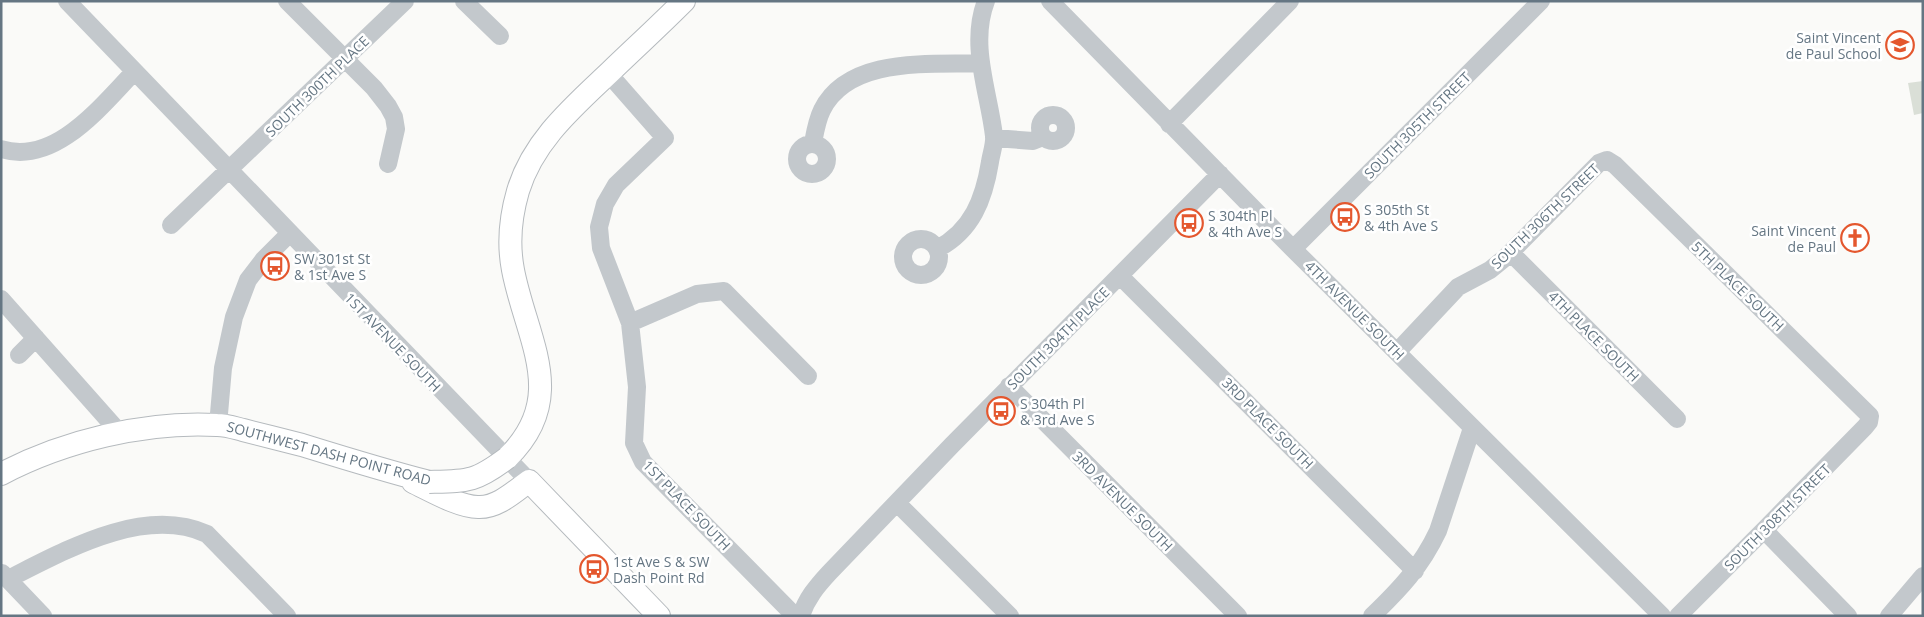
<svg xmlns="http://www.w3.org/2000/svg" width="1924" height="617" font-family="'Open Sans',sans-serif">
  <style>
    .green { fill: #dadfd7 }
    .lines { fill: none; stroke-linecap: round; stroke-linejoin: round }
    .major-casing { stroke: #b5babe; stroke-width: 24 }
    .minor { stroke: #c3c8cc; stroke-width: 18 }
    .major { stroke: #fff; stroke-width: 22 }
    .major-bridge-casing { stroke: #b5babe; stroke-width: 24; stroke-linecap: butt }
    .major-bridge { stroke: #fff; stroke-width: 22 }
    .labels { text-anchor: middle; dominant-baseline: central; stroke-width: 5; stroke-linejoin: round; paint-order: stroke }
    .poi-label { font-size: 14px; fill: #657683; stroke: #fff; text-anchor: start }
    .street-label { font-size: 14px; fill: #657683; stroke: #fff }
  </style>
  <rect width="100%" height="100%" fill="#fafaf8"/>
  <path class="green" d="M1923,81v32l-9,2 -6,-32z"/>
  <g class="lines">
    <defs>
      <path id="major" d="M507,458c63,-61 19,-119 6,-188 -5,-26 -2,-55 5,-79 15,-50 55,-84 92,-119 25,-24 50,-47 74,-71
        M1,474c63,-33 144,-53 216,-49 9,0 18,3 26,5 20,5 39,10 59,15 42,13 84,26 127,37
        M413,482c17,8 46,25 65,25 19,1 36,-15 51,-26l130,135"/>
    </defs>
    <use href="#major" class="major-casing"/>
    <path class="minor" d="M67,1l462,480
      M287,1l87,87 14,18 6,11 2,12 -8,35
      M464,1l36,35
      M1050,1l243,248 369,367
      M608,73l57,65 -49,47 -11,19 -6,23 2,21 29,75 7,64 -3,56 9,19 152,154
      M1040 128a13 13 0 1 1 26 0a13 13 0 1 1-26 0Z
      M1169,124l121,-123
      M994,138l39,3 10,-4
      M813,143c2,-11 4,-23 9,-33 27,-54 109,-45 159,-47
      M797 159a15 15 0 1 1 30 0a15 15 0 1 1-30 0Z
      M1,149c54,17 100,-43 133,-77
      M171,225l234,-224
      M903 257a18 18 0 1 1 36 0a18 18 0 1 1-36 0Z
      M937,249c35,-18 47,-50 53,-87 1,-8 5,-18 4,-26 -5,-44 -25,-91 -8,-135
      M1293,249l248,-248
      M1511,253l166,166
      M1120,276l295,295
      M1,299l118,133
      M630,323l67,-29 27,-3 84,85
      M1397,352l61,-65 32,-17 16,-13 93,-94 8,-3 8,5 255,251 -1,6 -4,5 -101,103 -86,86
      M19,355l17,-17
      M1009,386l229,230
      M218,425l5,-57 11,-51 14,-37 16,-21 25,-25
      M897,503l113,113
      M1764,530l84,86
      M2,573l41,43
      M8,579c56,-28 136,-74 199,-45l80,82
      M801,616c5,-17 16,-30 28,-43l123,-128 268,-271
      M1372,616c28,-27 49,-49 66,-85l34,-103
      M1889,616l34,-40"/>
    <use href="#major" class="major"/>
    <defs>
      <path id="major-bridge" d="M429,482c39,-1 46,0 78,-24"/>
    </defs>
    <use href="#major-bridge" class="major-bridge-casing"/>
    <use href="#major-bridge" class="major-bridge"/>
  </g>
  <defs>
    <symbol id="school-ring" viewBox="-11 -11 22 22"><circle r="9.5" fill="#fff" stroke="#e4572e" stroke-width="1.5"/><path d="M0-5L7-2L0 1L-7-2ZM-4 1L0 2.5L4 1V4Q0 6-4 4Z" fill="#e4572e"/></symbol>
    <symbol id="bus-ring" viewBox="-11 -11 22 22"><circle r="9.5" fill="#fff" stroke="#e4572e" stroke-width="1.5"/><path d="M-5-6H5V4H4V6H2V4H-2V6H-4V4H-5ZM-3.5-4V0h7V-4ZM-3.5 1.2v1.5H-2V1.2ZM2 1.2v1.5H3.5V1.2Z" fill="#e4572e"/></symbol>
    <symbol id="church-ring" viewBox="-11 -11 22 22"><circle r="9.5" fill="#fff" stroke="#e4572e" stroke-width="1.5"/><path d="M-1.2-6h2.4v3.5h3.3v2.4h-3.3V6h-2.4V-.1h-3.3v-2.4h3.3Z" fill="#e4572e"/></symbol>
  </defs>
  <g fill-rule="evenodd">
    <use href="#school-ring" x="1884" y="29" width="32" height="32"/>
    <use href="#bus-ring" x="1329" y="201" width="32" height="32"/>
    <use href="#bus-ring" x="1173" y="207" width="32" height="32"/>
    <use href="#church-ring" x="1839" y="222" width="32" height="32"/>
    <use href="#bus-ring" x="259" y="250" width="32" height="32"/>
    <use href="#bus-ring" x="985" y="395" width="32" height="32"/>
    <use href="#bus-ring" x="578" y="553" width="32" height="32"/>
  </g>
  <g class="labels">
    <g class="poi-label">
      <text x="1881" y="37" text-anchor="end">Saint Vincent<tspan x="1881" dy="16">de Paul School</tspan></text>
      <text x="1364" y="209">S 305th St<tspan x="1364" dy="16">&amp; 4th Ave S</tspan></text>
      <text x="1208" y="215">S 304th Pl<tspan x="1208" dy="16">&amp; 4th Ave S</tspan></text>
      <text x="1836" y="230" text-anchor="end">Saint Vincent<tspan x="1836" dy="16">de Paul</tspan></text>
      <text x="294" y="258">SW 301st St<tspan x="294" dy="16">&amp; 1st Ave S</tspan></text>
      <text x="1020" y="403">S 304th Pl<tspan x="1020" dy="16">&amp; 3rd Ave S</tspan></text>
      <text x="613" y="561">1st Ave S &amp; SW<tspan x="613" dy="16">Dash Point Rd</tspan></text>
    </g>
    <g class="street-label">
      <text transform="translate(317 86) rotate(-44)">SOUTH 300TH PLACE</text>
      <text transform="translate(1417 125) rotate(-45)">SOUTH 305TH STREET</text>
      <text transform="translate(1545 216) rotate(-44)">SOUTH 306TH STREET</text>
      <text transform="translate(1738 286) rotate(44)">5TH PLACE SOUTH</text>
      <text transform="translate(1355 310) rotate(45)">4TH AVENUE SOUTH</text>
      <text transform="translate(1594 336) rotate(45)">4TH PLACE SOUTH</text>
      <text transform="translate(1058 338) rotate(-45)">SOUTH 304TH PLACE</text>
      <text transform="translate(393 342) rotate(46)">1ST AVENUE SOUTH</text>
      <text transform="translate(1268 423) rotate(45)">3RD PLACE SOUTH</text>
      <text transform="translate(329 453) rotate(15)">SOUTHWEST DASH POINT ROAD</text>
      <text transform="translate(1123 501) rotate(45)">3RD AVENUE SOUTH</text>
      <text transform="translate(687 505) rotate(46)">1ST PLACE SOUTH</text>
      <text transform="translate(1777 517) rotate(-45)">SOUTH 308TH STREET</text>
    </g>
  </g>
  <rect width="1924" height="617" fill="none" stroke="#657683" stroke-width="5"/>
</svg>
